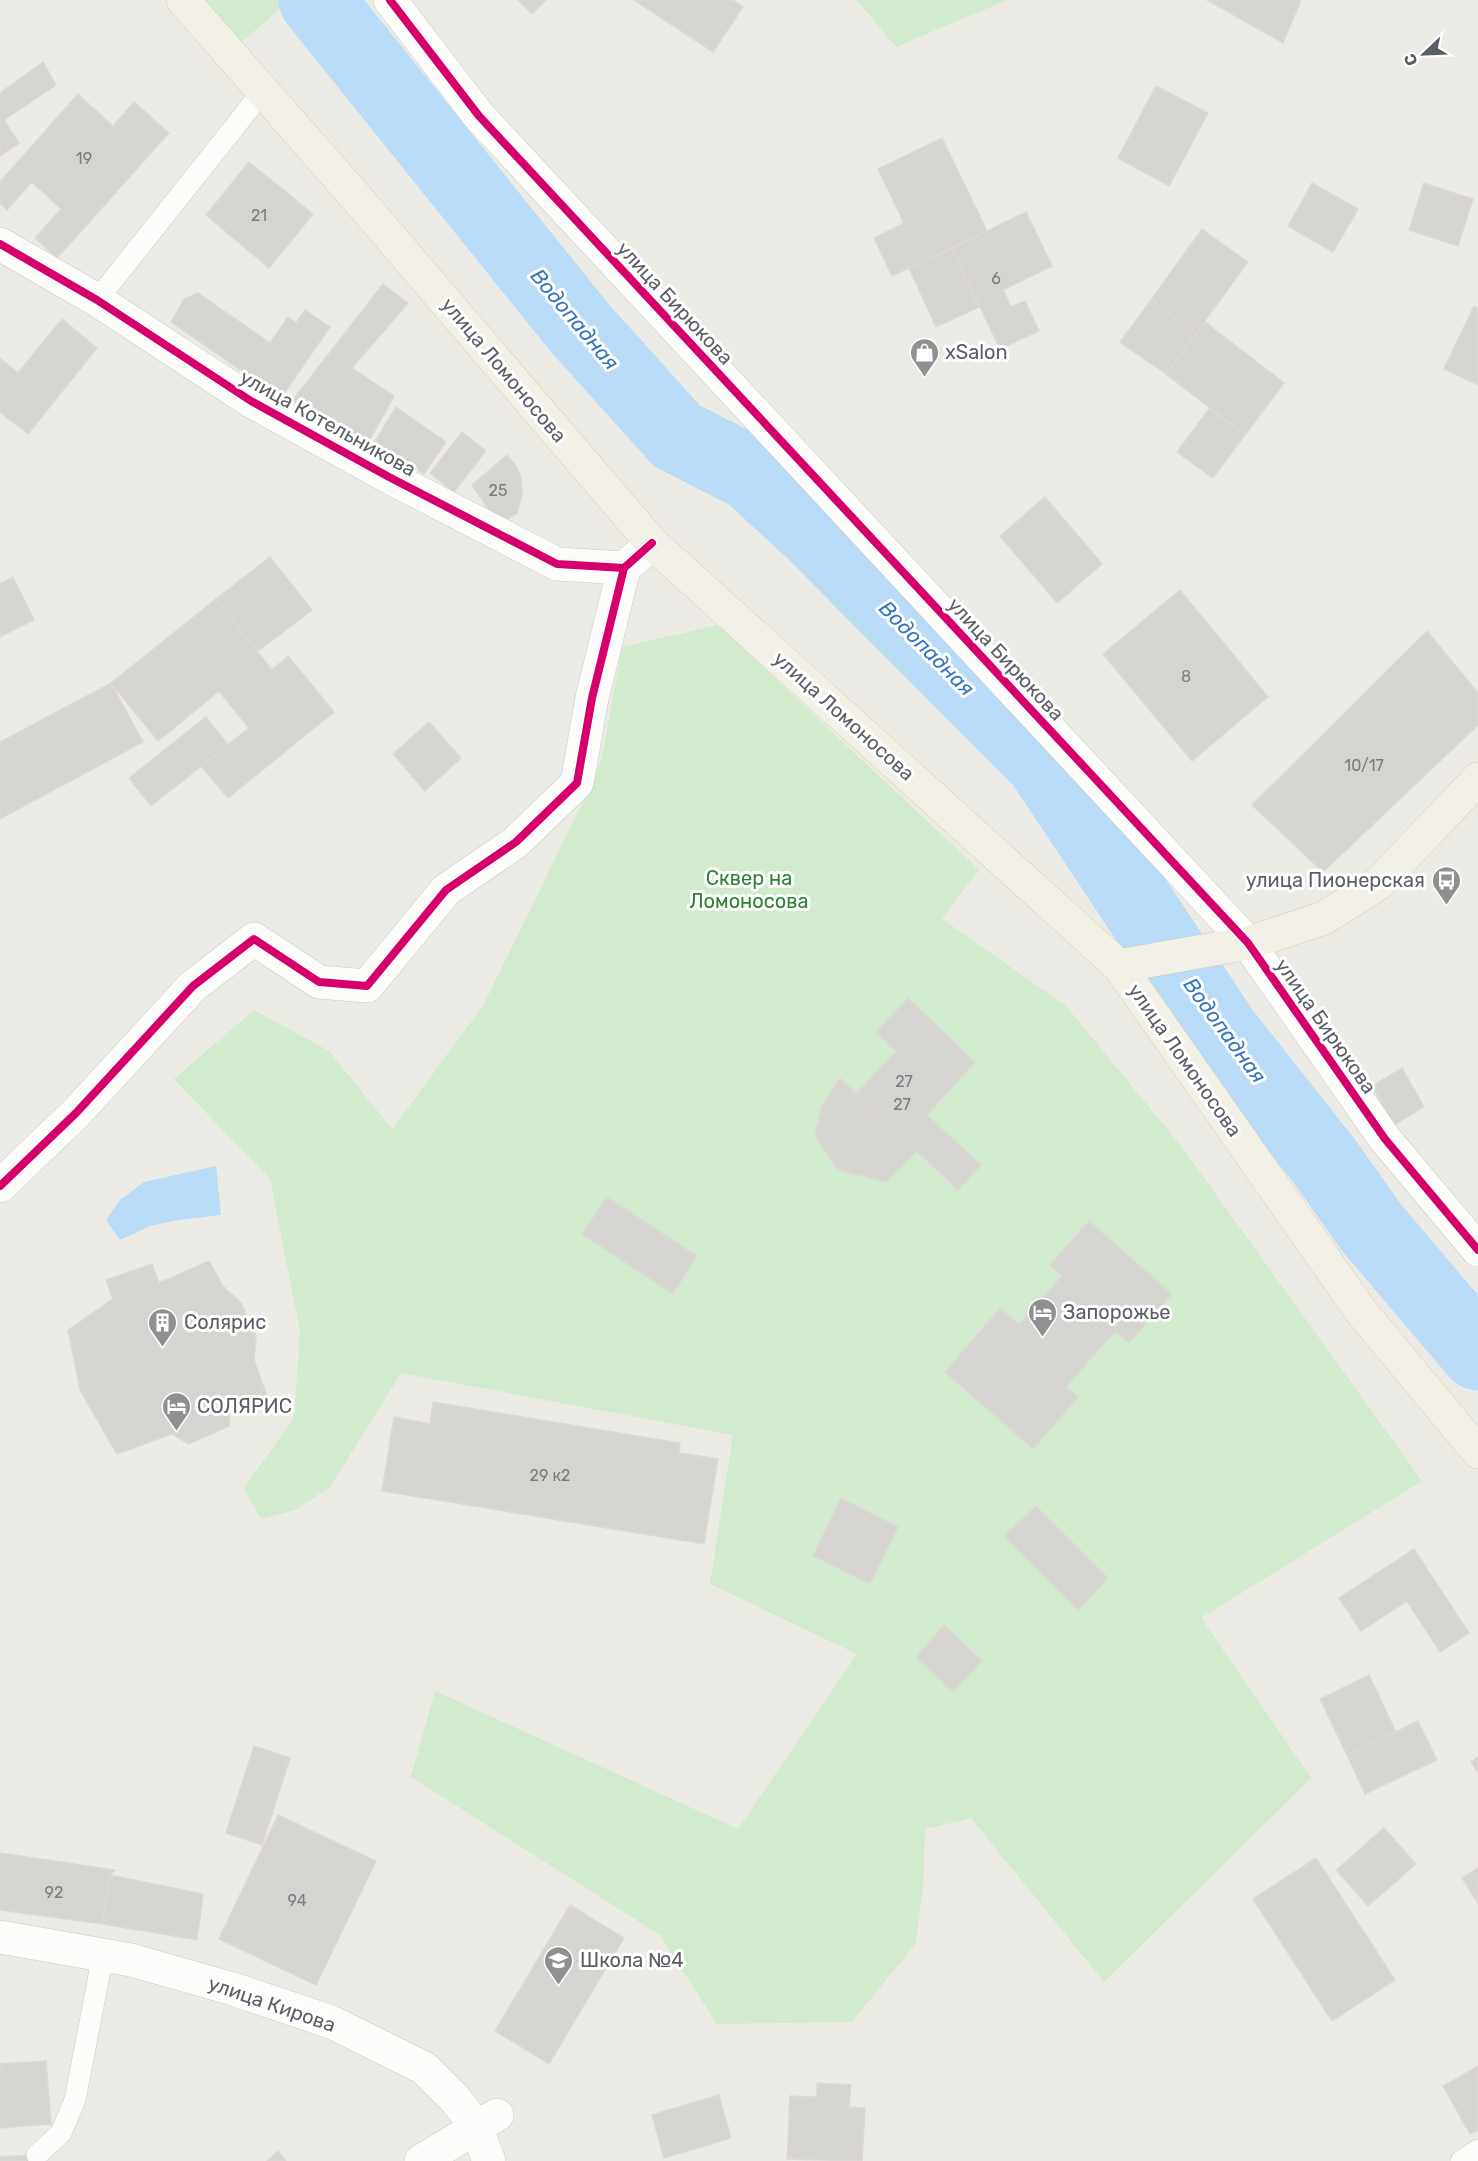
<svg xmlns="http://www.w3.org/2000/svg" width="1478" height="2161" font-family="Rubik,sans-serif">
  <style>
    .green { fill: #d2eace }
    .water { fill: #b8dcf7 }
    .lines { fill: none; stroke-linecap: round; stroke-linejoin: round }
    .river { stroke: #b8dcf7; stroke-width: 75 }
    .building { fill: #d5d4d0; stroke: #dcd9d4; stroke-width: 1.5 }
    .service-casing { stroke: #c8c8c7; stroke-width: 22 }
    .minor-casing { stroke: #c8c8c7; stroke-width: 34 }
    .secondary-casing { stroke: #c8c9c7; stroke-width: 34 }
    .primary-casing { stroke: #d6cdb1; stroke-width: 34 }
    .service { stroke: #fcfcfb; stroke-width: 21 }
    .minor { stroke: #fcfcfb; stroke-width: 33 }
    .secondary { stroke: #fcfcfb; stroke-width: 33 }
    .primary { stroke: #f3f1e7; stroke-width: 33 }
    .cycleway-casing { stroke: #fff; stroke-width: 11 }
    .cycleway { stroke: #d6006c; stroke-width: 8 }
    .labels { text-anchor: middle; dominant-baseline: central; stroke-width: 6; stroke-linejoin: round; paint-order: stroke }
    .number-label { font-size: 16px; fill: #7a7d80 }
    .street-label { font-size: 20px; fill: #5b5f65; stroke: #fff }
    .poi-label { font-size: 20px; fill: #5b5f65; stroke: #fff; text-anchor: start }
    .park-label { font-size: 20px; fill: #2b8330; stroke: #fff }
    .water-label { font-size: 21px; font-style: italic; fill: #3475bc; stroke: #fff }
  </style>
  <rect width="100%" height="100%" fill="#ecebe5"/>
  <path class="green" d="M183,0h107l-61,53z
    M857,0h150l-111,47z
    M718,625l261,245 -37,49 124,87 115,140 241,335 -221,137 110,160 -207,204 -133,-164 -46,11 -2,57 -7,57 -64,79 -135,2 -57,-89 -249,-158 24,-86 303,138 119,-175 -147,-70 23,-149 -332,-62 -71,114 -35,23 -34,9 -17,-31 50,-70 6,-87 -30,-152 -96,-100 80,-69 75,41 63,78 91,-123 108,-220 11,-28 20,-111z"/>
  <path class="water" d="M216,1166l5,49 -43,5 -28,6 -30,14 -14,-20 14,-20 24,-18z"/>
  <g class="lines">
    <path class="river" d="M316,0l263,327 98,109 73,37 62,57 230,231 181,272 102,129 46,65 107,126"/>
  </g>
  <path class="building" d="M518,0h28l-14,14z
    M634,0h99l10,7 -30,45z
    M1207,0h94l-18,43z
    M43,62l13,23 -52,35 15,23 -19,13v-63z
    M1156,86l52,27 -39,73 -51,-28z
    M78,94l35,32 21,-24 35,31 -112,125 -22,-20 26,-29 -29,-27 -25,28 -7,-7v-21z
    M942,138l45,93 -95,45 -18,-38 30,-15 -26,-54z
    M249,162l64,52 -44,54 -63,-53z
    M1312,183l46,26 -25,43 -45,-26z
    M1424,183l49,16 -15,47 -49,-16z
    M1026,212l26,54 -49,24 8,17 14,-6 14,30 -39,18 -48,-101z
    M1202,229l46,33 -52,71 -45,-33z
    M952,248l27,59 -43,20 -27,-59z
    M383,284l25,19 -56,65 42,28 -27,49 -75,-44z
    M198,293l72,50 18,-26 8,6 9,-13 25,17 -49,71 -110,-76 13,-23z
    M1151,300l45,33 -30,41 -46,-32z
    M1474,306l4,2v77l-34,-16z
    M62,319l35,29 -69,86 -28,-22v-54l18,15z
    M1205,322l79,61 -39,52 -79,-61z
    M396,407l50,35 -22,32 -49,-33z
    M1209,409l36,26 -32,43 -36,-26z
    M462,432l24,19 -32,41 -24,-19z
    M507,455l9,11 5,11 1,18 -5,18 -18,12 -27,-40z
    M1045,497l57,67 -45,39 -57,-67z
    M270,557l42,53 -55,42 -41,-53z
    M13,577l21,43 -34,17v-53z
    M1180,590l88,107 -76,64 -89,-107z
    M216,599l56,71 16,-14 46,56 -106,86 -27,-32 48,-38 -30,-37 -61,50 -47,-58z
    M1427,631l51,62v32l-155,147 -71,-67z
    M111,683l32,59 -143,77v-77z
    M206,717l22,28 -77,61 -22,-28z
    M429,722l32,36 -36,33 -32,-37z
    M908,998l67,64 -48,53 54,50 -23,25 -102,-96 40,-43 -20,-19z
    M1402,1068l22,39 -30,18 -22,-39z
    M840,1078l77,73 -31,31 -48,-12 -23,-34 7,-30z
    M607,1197l90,59 -24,38 -91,-60z
    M1089,1221l83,73 -43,49 -14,-12 -49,56 12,10 -45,52 -88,-77 55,-64 19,16 43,-48 -12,-11z
    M209,1261l14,25 18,17 15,33 -2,24 13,36 -37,15 -1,15 -40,18 -17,-10 -55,20 -37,-64 -12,-60 45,-31 -7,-19 46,-16 7,19z
    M433,1402l247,41 -1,10 39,6 -14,85 -322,-53 12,-74 36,7z
    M841,1498l57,29 -28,57 -57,-28z
    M1036,1506l72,72 -30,32 -74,-74z
    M1414,1549l55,84 -29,19 -33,-51 -46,30 -22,-33z
    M944,1625l38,36 -29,31 -37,-35z
    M1369,1675l27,57 -49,23 -27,-56z
    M1418,1721l19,39 -72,34 -18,-39z
    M254,1746l36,12 -28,87 -36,-12z
    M1478,1757v16l-7,-11z
    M278,1815l98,46 -60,124 -97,-46z
    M1384,1828l32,36 -48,42 -32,-36z
    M0,1853l115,17 -5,5 -8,49 -102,-14z
    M1316,1858l79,122 -63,41 -79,-122z
    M1478,1868v35l-16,-25z
    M110,1875l93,19 -6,46 -95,-16z
    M570,1905l54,33 -75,126 -54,-33z
    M46,2061l5,63 -51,4v-64z
    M1478,2066v64l-8,4 -27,-48z
    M817,2083l34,2 -2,22 16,1 -3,53 -75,-2 3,-63 27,1z
    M719,2095l12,43 -67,20 -12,-43z
    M278,2151l8,10h-19z
    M29,2155l1,6h-30v-4z"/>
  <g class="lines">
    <defs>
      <path id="service" d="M97,300l166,-209
        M37,2155l24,-22 14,-33 28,-145
        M1461,2161l17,-11"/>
      <path id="minor" d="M390,0l89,116 769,827 137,196 93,111
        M0,244l97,56 154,101 138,76 168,87 67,4 15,-13
        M0,1186l76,-73 117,-127 61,-47 65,43 48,4 79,-96 70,-48 61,-59 15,-85 32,-130
        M421,2161l76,-46"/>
      <path id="secondary" d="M0,1937l131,23 102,29 98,33 93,46 31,31 21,27 13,35"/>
      <path id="primary" d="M183,0l178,203 291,340 467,423 241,344 118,142
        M1119,966l129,-23 76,-25 54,-34 100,-105"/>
    </defs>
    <use href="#service" class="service-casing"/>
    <use href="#minor" class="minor-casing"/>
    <use href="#secondary" class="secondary-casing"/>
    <use href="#primary" class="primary-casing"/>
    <use href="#service" class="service"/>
    <use href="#minor" class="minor"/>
    <use href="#secondary" class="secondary"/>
    <use href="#primary" class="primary"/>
    <defs>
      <path id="cycleway" d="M390,0l89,116 769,827 137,196 93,111
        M0,244l97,56 154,101 138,76 168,87 67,4 28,-25
        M0,1186l76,-73 117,-127 61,-47 65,43 48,4 79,-96 70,-48 61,-59 15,-85 32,-130"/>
    </defs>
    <use href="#cycleway" class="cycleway-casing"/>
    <use href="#cycleway" class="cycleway"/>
  </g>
  <defs>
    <symbol id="shop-pin" viewBox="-11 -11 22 30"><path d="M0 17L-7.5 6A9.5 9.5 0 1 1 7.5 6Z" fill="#8e9092" stroke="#fff"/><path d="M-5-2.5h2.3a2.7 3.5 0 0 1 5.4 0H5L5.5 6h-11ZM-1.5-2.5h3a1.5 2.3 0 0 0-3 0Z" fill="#fff"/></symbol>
    <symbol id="bus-pin" viewBox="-11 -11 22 30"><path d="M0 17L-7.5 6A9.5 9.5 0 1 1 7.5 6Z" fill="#8e9092" stroke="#fff"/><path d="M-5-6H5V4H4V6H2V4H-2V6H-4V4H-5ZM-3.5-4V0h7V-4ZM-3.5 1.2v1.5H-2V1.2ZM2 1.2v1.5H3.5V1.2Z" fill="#fff"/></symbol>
    <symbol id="hotel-pin" viewBox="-11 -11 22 30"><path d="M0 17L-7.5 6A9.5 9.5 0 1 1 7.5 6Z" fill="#8e9092" stroke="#fff"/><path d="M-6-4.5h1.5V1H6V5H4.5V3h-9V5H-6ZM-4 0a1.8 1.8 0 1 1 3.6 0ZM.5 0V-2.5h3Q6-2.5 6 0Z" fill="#fff"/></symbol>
    <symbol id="building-pin" viewBox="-11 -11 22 30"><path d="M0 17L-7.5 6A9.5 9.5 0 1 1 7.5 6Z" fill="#8e9092" stroke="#fff"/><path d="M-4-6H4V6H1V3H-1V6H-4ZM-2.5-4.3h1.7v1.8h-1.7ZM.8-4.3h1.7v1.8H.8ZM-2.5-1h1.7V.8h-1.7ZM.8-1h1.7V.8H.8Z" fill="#fff"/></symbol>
    <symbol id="school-pin" viewBox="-11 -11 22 30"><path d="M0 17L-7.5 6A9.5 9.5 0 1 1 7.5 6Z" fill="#8e9092" stroke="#fff"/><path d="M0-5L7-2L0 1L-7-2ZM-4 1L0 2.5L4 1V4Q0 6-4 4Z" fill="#fff"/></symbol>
  </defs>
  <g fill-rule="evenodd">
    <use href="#shop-pin" x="908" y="336" width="33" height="45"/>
    <use href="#bus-pin" x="1430" y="864" width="33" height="45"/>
    <use href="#hotel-pin" x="1026" y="1296" width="33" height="45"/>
    <use href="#building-pin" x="146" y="1306" width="33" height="45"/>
    <use href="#hotel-pin" x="160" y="1390" width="33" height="45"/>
    <use href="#school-pin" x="542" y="1944" width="33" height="45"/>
  </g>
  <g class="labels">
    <g class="number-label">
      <text x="84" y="158">19</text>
      <text x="259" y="215">21</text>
      <text x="996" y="278">6</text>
      <text x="498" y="490">25</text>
      <text x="1186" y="676">8</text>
      <text x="1364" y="765">10/17</text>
      <text x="904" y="1081">27</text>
      <text x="902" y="1104">27</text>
      <text x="550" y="1475">29 к2</text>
      <text x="54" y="1892">92</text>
      <text x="297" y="1900">94</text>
    </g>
    <g class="street-label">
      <text transform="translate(675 303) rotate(47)">улица Бирюкова</text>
      <text transform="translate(504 370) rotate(50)">улица Ломоносова</text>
      <text transform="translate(328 423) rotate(29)">улица Котельникова</text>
      <text transform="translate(1006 659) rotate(47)">улица Бирюкова</text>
      <text transform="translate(844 716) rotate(42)">улица Ломоносова</text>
      <text transform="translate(1326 1026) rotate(55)">улица Бирюкова</text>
      <text transform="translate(1185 1060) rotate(55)">улица Ломоносова</text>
      <text transform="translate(272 2004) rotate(19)">улица Кирова</text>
    </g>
    <g class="poi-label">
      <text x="945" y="352">xSalon</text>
      <text x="1425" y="880" text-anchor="end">улица Пионерская</text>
      <text x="1063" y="1312">Запорожье</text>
      <text x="184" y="1322">Солярис</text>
      <text x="197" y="1406">СОЛЯРИС</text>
      <text x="580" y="1960">Школа №4</text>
    </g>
    <g class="park-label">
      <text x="749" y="878">Сквер на<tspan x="749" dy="23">Ломоносова</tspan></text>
    </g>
    <g class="water-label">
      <text transform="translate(575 319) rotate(50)">Водопадная</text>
      <text transform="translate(927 648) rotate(45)">Водопадная</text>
      <text transform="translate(1225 1030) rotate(54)">Водопадная</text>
    </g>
  </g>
  <g transform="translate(1424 54) rotate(247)" stroke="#ffffff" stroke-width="4.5" paint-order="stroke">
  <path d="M0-4.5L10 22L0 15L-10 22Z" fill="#5b5f65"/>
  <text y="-9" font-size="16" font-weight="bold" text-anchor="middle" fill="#5b5f65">С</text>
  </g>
</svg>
